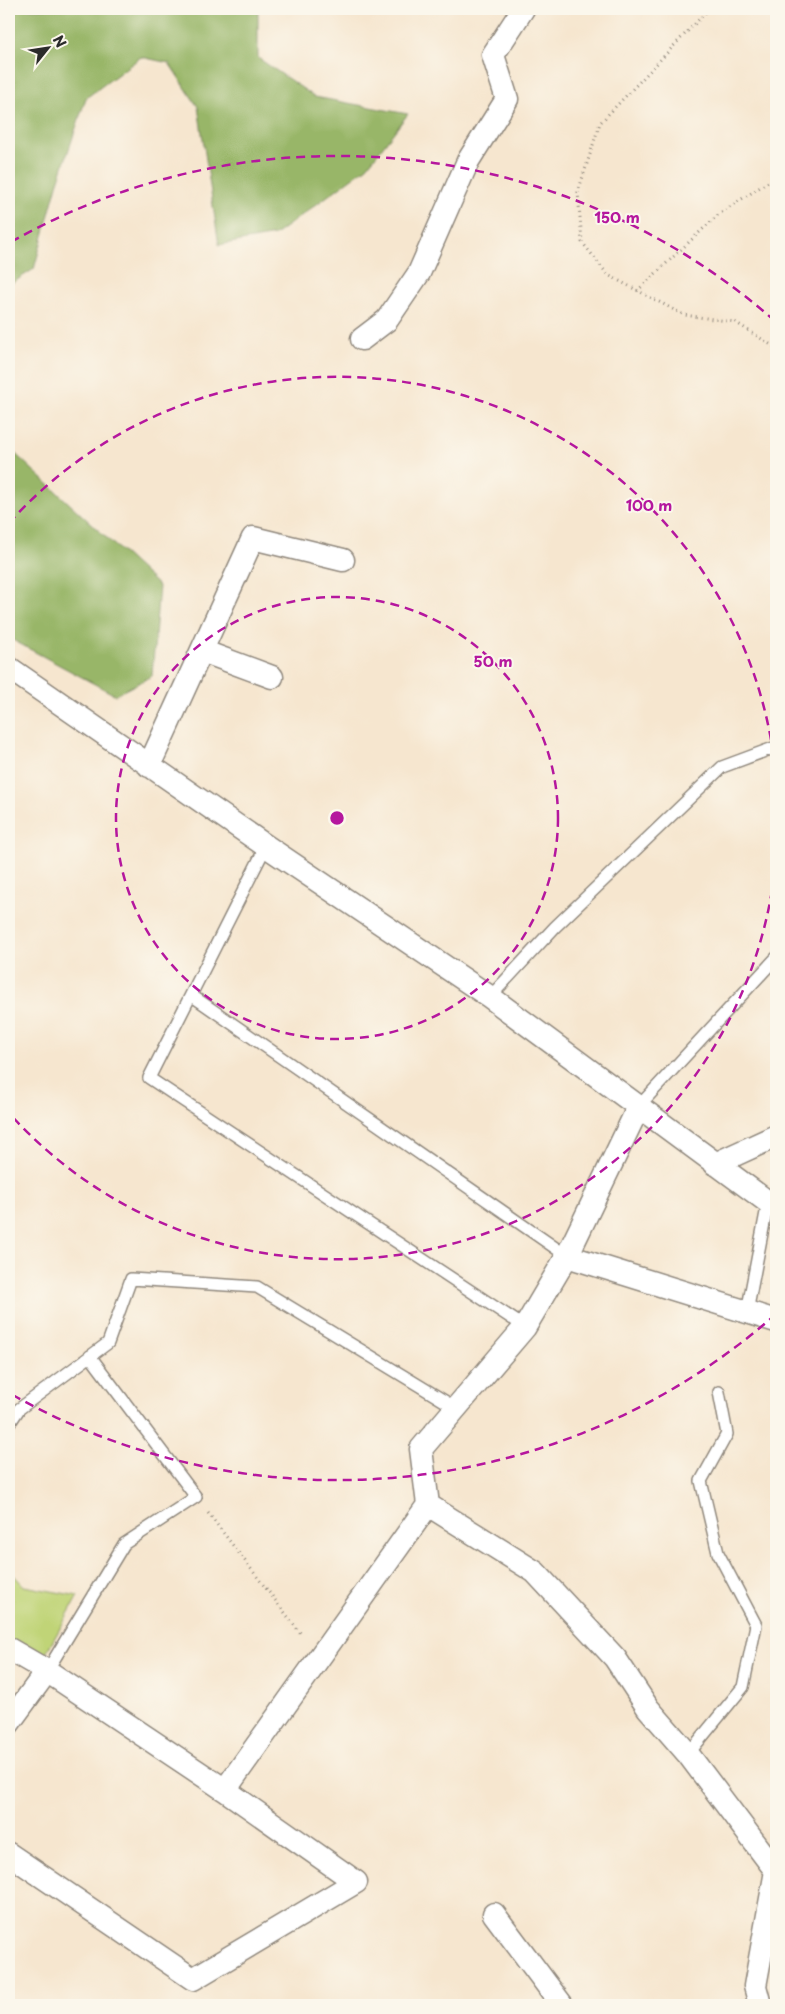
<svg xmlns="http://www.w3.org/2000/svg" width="785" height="2014" font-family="'Playpen Sans',sans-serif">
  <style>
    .green { fill: #c0d477; stroke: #768051 }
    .forest { fill: #98b668; stroke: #62704a }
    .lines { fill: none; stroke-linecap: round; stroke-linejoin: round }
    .service-casing { stroke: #90887d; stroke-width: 14 }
    .minor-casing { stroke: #90887d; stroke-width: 25 }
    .path { stroke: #90887d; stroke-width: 3; stroke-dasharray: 1 4; stroke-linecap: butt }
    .service { stroke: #fff; stroke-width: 11 }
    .minor { stroke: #fff; stroke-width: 22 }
    .ring { fill: none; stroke: #b5179e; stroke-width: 2.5; stroke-dasharray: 9 6 }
    .centre { fill: #b5179e; stroke: #fbf7ec; stroke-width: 2.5 }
    .ring-label { font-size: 15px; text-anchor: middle; font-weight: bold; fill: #b5179e; stroke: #fbf7ec; stroke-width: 4; stroke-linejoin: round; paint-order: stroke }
  </style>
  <rect width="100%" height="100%" fill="#fbf7ec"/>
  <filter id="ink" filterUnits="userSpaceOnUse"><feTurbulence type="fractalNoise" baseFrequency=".02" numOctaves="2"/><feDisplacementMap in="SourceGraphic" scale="10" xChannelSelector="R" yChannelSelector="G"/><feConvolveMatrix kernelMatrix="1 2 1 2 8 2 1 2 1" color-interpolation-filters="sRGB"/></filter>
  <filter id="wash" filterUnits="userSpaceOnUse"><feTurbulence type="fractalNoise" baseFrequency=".0096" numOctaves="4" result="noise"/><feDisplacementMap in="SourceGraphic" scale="20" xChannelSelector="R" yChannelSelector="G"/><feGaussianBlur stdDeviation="1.12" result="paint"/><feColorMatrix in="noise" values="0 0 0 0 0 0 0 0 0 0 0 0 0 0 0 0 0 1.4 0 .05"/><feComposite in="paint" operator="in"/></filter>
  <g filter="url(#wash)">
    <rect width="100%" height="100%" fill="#f6e6cf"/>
    <path class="green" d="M10,1571l14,15 54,10 -34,61 -35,-17z"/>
    <path class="forest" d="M9,9h249v49l57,39 93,17 -41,53 -92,68 -56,10 -21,-138 -29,-44 -28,-6 -55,41 -29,87 -23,84 -25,16z
      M9,448l150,138 -7,90 -37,19 -106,-57z"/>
  </g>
  <g filter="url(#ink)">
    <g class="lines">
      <defs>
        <path id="service" d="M266,846l-117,232 376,249
          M191,995l376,261
          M490,997l65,-70 167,-160 54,-20
          M639,1106l137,-148
          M747,1312l21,-110
          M9,1424l10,-15 89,-66 23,-64 126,8 199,121
          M47,1671l77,-127 72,-47 -106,-141
          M688,1754l55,-67 13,-62 -38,-72 -17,-72 26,-47 -8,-42"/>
        <path id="minor" d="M362,339l25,-19 32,-47 49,-112 39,-62 -14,-44 30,-46
          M202,651l70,26
          M9,668l257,178 224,151 286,211
          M149,766l104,-228 90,22
          M715,1164l61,-28
          M567,1256l209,65
          M428,1505l107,67 80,86 33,50 40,46 88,117 -21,115 5,19
          M9,1649l38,22
          M9,1723l38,-52 178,119 203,-285 -7,-56 104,-122 42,-71 72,-150
          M9,1854l184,125 163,-97 -131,-92
          M494,1914l68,91"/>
      </defs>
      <use href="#service" class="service-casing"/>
      <use href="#minor" class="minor-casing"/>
      <path class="path" d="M709,9l-109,114 -22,69 4,50 26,33 76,40 51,7 41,26
        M637,291l83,-78 56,-36
        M208,1513l94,122"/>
      <use href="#service" class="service"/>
      <use href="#minor" class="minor"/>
    </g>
  </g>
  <g class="ring">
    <circle cx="337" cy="818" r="221"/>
    <path d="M776 860A441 441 0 0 1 9 1113M9 523A441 441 0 0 1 776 776"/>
    <path d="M776 1314A662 662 0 0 1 11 1394M11 242A662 662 0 0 1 776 322"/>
  </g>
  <circle cx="337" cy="818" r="8" class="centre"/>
  <g class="ring-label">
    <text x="617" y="223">150 m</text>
    <text x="649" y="511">100 m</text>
    <text x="493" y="667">50 m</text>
  </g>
  <rect width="785" height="2014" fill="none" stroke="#fbf7ec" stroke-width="30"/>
  <g transform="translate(48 48) rotate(60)" stroke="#fbf7ec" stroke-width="4" paint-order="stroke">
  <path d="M0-4L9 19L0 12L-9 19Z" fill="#2b2b2b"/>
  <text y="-8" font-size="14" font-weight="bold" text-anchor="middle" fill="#2b2b2b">N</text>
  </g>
</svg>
